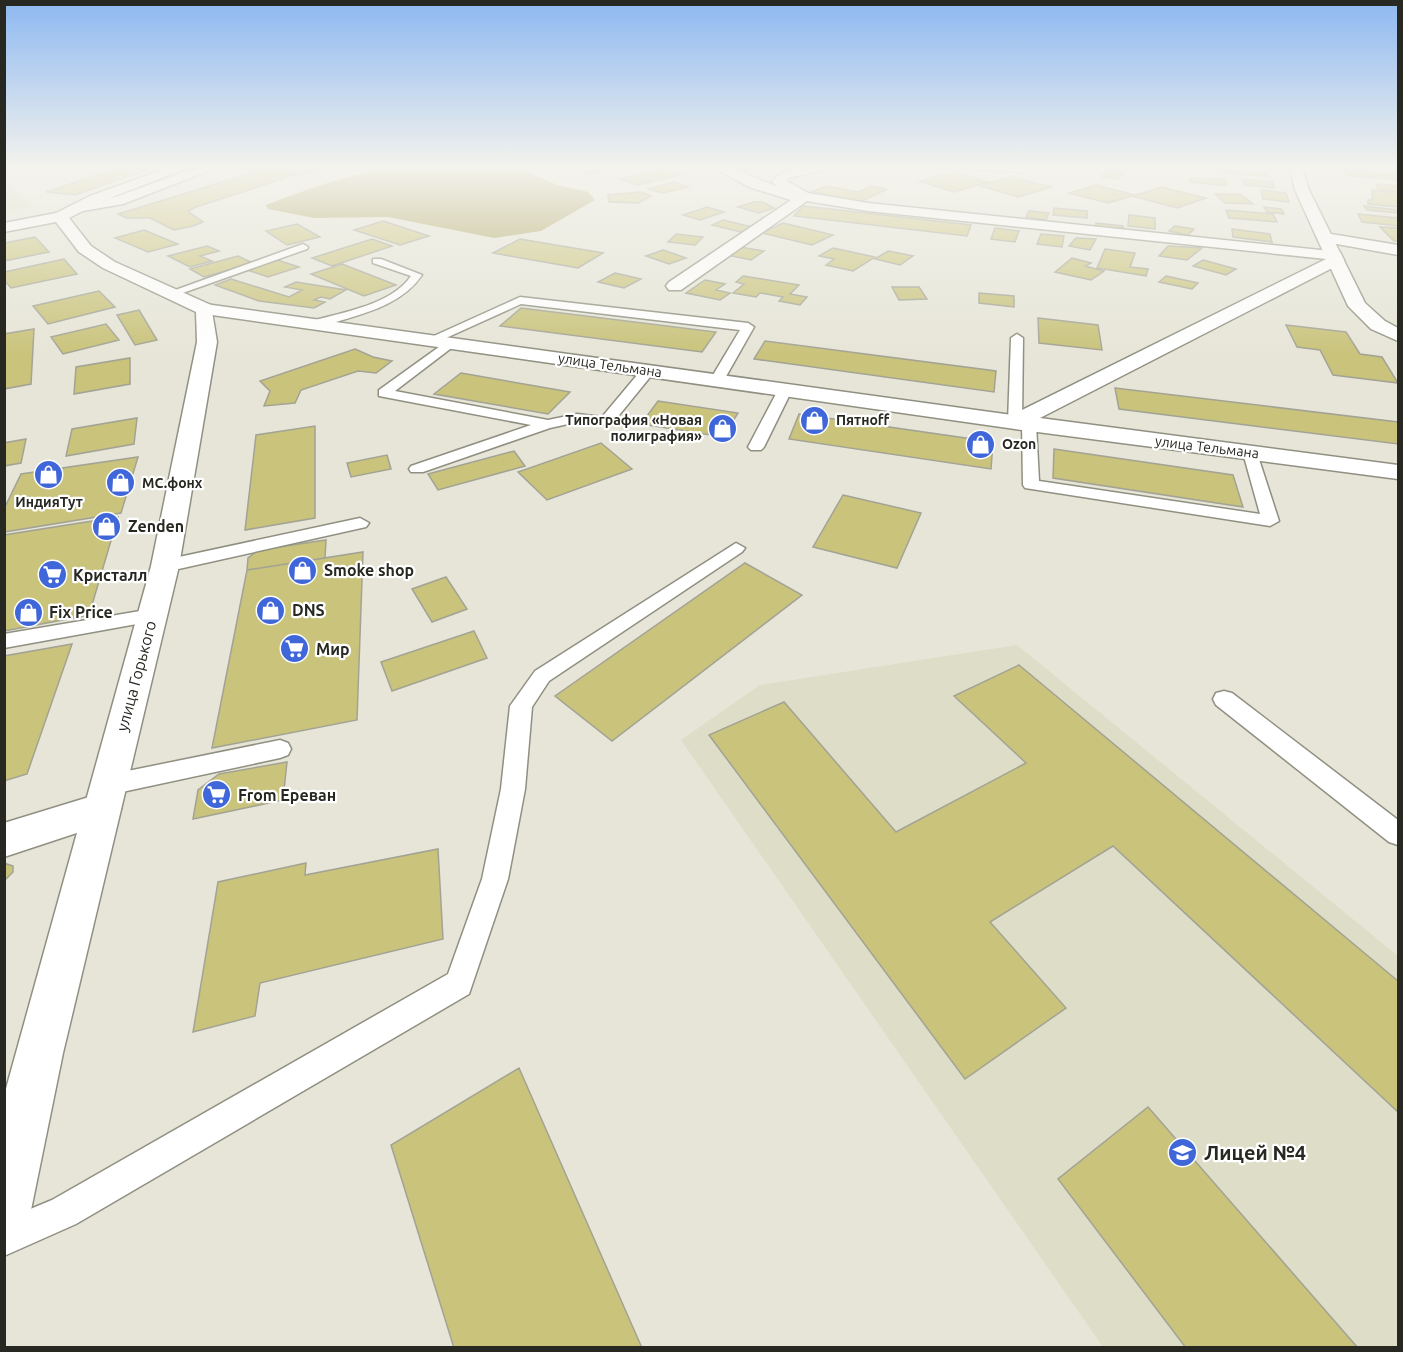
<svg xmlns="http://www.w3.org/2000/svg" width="1403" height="1352" font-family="Ubuntu,sans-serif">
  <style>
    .built { fill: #deddc7 }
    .forest { fill: #a9a25b }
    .building { fill: #c9c37b; stroke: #a3a395; stroke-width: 1.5 }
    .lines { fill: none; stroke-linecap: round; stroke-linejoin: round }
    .service-casing { stroke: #909082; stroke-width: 3 }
    .minor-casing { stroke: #909082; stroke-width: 3 }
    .tertiary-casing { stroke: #909082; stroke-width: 3 }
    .secondary-casing { stroke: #909082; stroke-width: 3 }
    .service { fill: #fff; fill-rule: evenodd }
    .minor { fill: #fff; fill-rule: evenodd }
    .tertiary { fill: #fff; fill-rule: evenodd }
    .secondary { fill: #fff; fill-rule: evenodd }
    .labels { text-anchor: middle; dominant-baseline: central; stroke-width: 4.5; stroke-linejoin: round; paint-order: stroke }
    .far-street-label { font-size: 14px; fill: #282822; stroke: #fff }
    .far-poi-label { font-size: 14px; font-weight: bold; fill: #282822; stroke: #fff; text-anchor: start }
    .poi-label { font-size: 16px; font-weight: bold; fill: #282822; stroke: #fff; text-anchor: start }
    .street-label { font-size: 16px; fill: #282822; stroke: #fff }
    .near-poi-label { font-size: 20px; font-weight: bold; fill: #282822; stroke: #fff; text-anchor: start }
  </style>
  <rect width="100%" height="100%" fill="#e6e5d7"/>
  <path class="built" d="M9,184l23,22 -27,8v-29z
    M1017,645l381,311v391h-295l-422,-607 79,-55z"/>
  <path class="forest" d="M443,166h71l43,19 31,7 7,8 -54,31 -47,7 -106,-21 -74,1 -46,-9 -2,-4c41,-15 86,-33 130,-37 16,-2 32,1 47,-2z"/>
  <path class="building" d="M124,166l31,1 -80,28 -29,-3z
    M353,166l-62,10 -95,31 -8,4 15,11 -10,4 -19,4 -24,-12h-24l-8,-4 124,-38 6,-3 4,-7z
    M585,166h15l8,4 -22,4 -12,-6z
    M731,166h27l-2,4 -27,-1z
    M1187,166h35l2,6 -36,-3z
    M1341,166l25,2 3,4 -26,-2z
    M664,169l17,6 -44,10 -17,-6z
    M1108,169l17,2 -7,8 -17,-2z
    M1226,169l42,4 1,4 -42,-4z
    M1344,171l54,4v5l-50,-4z
    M953,172l35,10 -34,10 -35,-11z
    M1011,177l40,10 -33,10 -40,-12z
    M1190,178l36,1v7l-36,-4z
    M1243,179l30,3 1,6 -30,-3z
    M673,182l15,5 -25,6 -15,-4z
    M1376,184l22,2v6l-20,-3z
    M1096,185l39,10 -27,8 -39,-10z
    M826,186l32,6 13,-6 16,3 -27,13 -48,-10z
    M1162,187l44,11 -29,10 -45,-12z
    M1261,190l25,3 3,9 -26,-3z
    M1372,190l26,3v14l-30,-3v-4h4z
    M641,192l10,4 -13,7 -29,-1 -1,-7z
    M1215,194h25l13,10 -28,-1z
    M754,202h9l11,6 -15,5 -21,-6z
    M803,206l168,19 -4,11 -173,-20z
    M1364,206l34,4v3l-31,-3z
    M707,207l17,5 -24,8 -17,-5z
    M1264,207l17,2 3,5 -17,-2z
    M1054,208l33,3v7l-34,-3z
    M1226,210l47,4 4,8 -48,-4z
    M1029,211l20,2 -3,7 -20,-3z
    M1358,214l40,4v8l-36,-4z
    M1129,215l26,3v11l-27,-3z
    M723,220l29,7 -11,5 -29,-7z
    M383,221l46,15 -29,9 -46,-15z
    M783,223l50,12 -21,10 -50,-12z
    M1096,223l27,3 1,5 -29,-3z
    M297,224l23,13 -33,8 -21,-14z
    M1175,226l19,3 -6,6 -19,-4z
    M1380,227l18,1v13h-4z
    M995,228l24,3 -4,11 -24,-3z
    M1232,229l38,5 2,8 -39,-5z
    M144,230l34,14 -30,8 -33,-14z
    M676,234l27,3 -8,8 -27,-3z
    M1041,234l23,2 -2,11 -25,-3z
    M35,237l14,15 -45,9v-18z
    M1076,238l20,1 -6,11 -21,-4z
    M372,239l20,7 -60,20 -20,-8z
    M520,239l83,14 -25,15 -85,-15z
    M207,246l12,5 -19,5 12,5 -22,6 -22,-11z
    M1168,246l34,2 -15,12 -28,-4z
    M740,247l24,4 -13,9 -24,-5z
    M833,248l42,9 -22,14 -27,-6 8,-6 -15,-3z
    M1105,249l30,4 -5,14 18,2 -2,7 -49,-8z
    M663,250l23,8 -17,6 -23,-8z
    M888,251l25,5 -13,9 -25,-6z
    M238,256l15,7 -49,14 -14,-8z
    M1072,258l19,5 -6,3 19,5 -13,9 -36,-8z
    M64,259l13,15 -66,14 -7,-8v-8z
    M277,260l22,7 -31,10 -21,-7z
    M1203,260l33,9 -10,6 -33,-9z
    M342,264l54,21 -32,11 -53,-22z
    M615,273l26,6 -17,9 -26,-6z
    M743,276l56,9 -9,9 17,3 -7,8 -21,-4 4,-4 -23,-4 -4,4 -23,-4 11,-9 -8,-2z
    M1166,276l32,7 -6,6 -33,-7z
    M231,279l58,18 13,-7 -17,-3 11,-5 50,8 -16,9 -9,-2 -7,3 11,2 -11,6 -55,-7 -44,-16z
    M705,280l20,4 -9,6 14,3 -10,7 -34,-7z
    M892,287h27l8,12 -28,1z
    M99,291l16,16 -67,17 -15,-18z
    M979,293l35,3v11l-35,-4z
    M521,308l195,24 -14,20 -202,-26z
    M139,310l18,30 -22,5 -18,-30z
    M1038,318l60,7 4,25 -63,-7z
    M106,324l13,16 -56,14 -12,-17z
    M1286,325l60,7 14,22 22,3 16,26 -65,-8 -13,-25 -23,-3z
    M34,329l-3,55 -27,5v-55z
    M765,341l231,30 -2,21 -240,-33z
    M355,349l18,8 19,4 -16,12 -18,-2 -57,19 -6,13 -31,3 6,-15 -10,-10z
    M130,358v26l-56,10 2,-27z
    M461,373l109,19 -22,22 -114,-20z
    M1115,388l283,34v22l-279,-35z
    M658,401l80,12 -15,24 -82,-13z
    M799,414l194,28 -2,27 -202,-30z
    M137,418l-3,26 -68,12 6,-27z
    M315,426v92l-70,12 11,-95z
    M26,439l-5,24 -17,3v-23z
    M601,443l31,26 -85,31 -29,-28z
    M1054,449l179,26 10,32 -190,-29z
    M514,451l11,15 -87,24 -10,-16z
    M387,455l4,14 -40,8 -4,-14z
    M138,457l-17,56 -117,19v-23l17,-35z
    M843,495l78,18 -24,55 -84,-21z
    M118,517l-29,98 -85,16v-96z
    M326,540l-1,18 -78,12 1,-12 10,-8z
    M363,552l-6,168 -145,28 35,-178z
    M745,563l57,32 -190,146 -57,-45z
    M446,577l21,32 -35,13 -20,-33z
    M474,631l13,27 -95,33 -11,-29z
    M72,644l-45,130 -23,7v-125z
    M1019,665l379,316v131l-285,-266 -123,76 76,86 -101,71 -256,-344 75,-33 112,130 130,-69 -72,-67z
    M287,762l-4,38 -90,19 5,-29 21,-16z
    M438,849l5,90 -183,44 -5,33 -62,16 25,-150 88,-19 -1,12z
    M4,863l9,3v6l-9,9z
    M519,1068l123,280h-188l-63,-203z
    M1148,1107l210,241h-172l-128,-169z"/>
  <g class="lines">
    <defs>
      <path id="service" d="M911,166h78l40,4 -4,2z
        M303,244l5,3 -1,2 -130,46 -10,-2z
        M373,259h8l41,16c-22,33 -66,40 -102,52h-8v-6c31,-9 79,-16 99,-45l-38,-13z
        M520,297l228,26 6,4 -30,53 -7,4 -7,-4 30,-50 -219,-26 -86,39 -4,1 -6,-4z
        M1017,334l6,4 -1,84 -7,4 -7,-4 3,-84z
        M450,339l4,1v6l-59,45 153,29 29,-6 25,3 41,-49h10l2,3 -44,54 -34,-3 -27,6 -127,44h-12l-2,-3 2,-3 120,-41 -152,-29v-6z
        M785,386l7,4 -28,57 -3,3h-10l-3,-3 30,-57z
        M1029,420l7,4 3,57 221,33 -17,-61 8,-5 5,2 23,71 -9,5 -245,-38 -2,-3 -1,-61z
        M360,518l9,5 -3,4 -201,45 -9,-6 9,-6z
        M736,543l9,5 -3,4 -193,129 -17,26 -7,82 -17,90 -39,115 -393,230 -72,32v-36l48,-20 396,-226 34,-95 19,-90 9,-83 25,-35z
        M152,609l7,1 3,5 -3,5 -155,28v-14z
        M1224,691l8,2 166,127v25l-9,-3 -173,-137 -3,-6 3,-6z
        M280,740l8,3 3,6 -3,6 -8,3 -172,37 -8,-3 -4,-7 4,-7 8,-3z"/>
      <path id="minor" d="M711,166h16l51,21 -6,-5c15,-19 45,-16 67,-16l-50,12 -2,3 21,12 60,10 472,49 4,8 -2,3 -302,155 358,47v14l-383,-50 -810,-115 -9,-5 9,-5 807,111 314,-156 -458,-48 -61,-10 -126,89h-12l-3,-4 3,-4 122,-82 -42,-13z
        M1325,233l73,12v10l-78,-14 -3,-3z
        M102,793l14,5 5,11 -5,11 -112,37v-34z"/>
      <path id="tertiary" d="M202,166h19l-98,38 -46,8 -7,-4 7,-4 38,-7z
        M1289,166h12l8,24 56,113 20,18 13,7v13l-27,-12 -23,-23 -53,-116z"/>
      <path id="secondary" d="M173,166h19l-92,36 -31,16 22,28 24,16 96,43 6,37 -38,224 -116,487 -32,157 -8,19 -19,8v-141l147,-530 46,-224 -1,-30 -93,-44 -24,-16 -23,-30 -52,10v-9l52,-10 34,-17z"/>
    </defs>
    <use href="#service" class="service-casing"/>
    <use href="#minor" class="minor-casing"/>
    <use href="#tertiary" class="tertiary-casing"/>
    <use href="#secondary" class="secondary-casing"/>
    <use href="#service" class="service"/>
    <use href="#minor" class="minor"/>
    <use href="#tertiary" class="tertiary"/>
    <use href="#secondary" class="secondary"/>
  </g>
  <linearGradient id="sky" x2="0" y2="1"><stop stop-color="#8db8f1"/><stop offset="0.47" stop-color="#f4f3ed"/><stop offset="1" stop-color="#f4f3ed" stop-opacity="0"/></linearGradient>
  <rect width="1403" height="356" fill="url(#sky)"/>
  <defs>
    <symbol id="shop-disc" viewBox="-11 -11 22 22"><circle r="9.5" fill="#4067d9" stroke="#fff"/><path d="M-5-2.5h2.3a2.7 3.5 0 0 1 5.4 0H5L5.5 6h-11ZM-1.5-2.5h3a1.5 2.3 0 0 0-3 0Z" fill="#fff"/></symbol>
    <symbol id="supermarket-disc" viewBox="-11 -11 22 22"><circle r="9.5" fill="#4067d9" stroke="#fff"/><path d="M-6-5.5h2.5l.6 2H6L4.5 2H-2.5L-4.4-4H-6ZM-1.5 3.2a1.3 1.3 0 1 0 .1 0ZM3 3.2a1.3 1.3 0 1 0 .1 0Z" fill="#fff"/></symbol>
    <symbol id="school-disc" viewBox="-11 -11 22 22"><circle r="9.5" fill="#4067d9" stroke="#fff"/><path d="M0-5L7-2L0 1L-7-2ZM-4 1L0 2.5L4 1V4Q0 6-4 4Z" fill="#fff"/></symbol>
  </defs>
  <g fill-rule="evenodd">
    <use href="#shop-disc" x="798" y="404" width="33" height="33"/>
    <use href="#shop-disc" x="706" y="412" width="33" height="33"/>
    <use href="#shop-disc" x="964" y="428" width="33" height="33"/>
    <use href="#shop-disc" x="32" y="458" width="33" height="33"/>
    <use href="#shop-disc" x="104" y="466" width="33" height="33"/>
    <use href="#shop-disc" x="90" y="510" width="33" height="33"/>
    <use href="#shop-disc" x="286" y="554" width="33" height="33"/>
    <use href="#supermarket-disc" x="36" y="558" width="33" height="33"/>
    <use href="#shop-disc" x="254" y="594" width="33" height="33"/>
    <use href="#shop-disc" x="12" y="596" width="33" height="33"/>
    <use href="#supermarket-disc" x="278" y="632" width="33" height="33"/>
    <use href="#supermarket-disc" x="200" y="778" width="33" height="33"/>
    <use href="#school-disc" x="1166" y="1136" width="33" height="33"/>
  </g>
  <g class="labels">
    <g class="far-street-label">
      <text transform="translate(610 365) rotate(8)">улица Тельмана</text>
      <text transform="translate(1207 447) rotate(7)">улица Тельмана</text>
    </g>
    <g class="far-poi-label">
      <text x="702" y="420" text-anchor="end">Типография «Новая<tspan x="702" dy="16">полиграфия»</tspan></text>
      <text x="836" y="420">Пятнoff</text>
      <text x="1002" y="444">Ozon</text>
      <text x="142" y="483">МС.фонх</text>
      <text x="49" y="502" text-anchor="middle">ИндияТут</text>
    </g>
    <g class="poi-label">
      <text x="128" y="526">Zenden</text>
      <text x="324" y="570">Smoke shop</text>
      <text x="73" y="575">Кристалл</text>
      <text x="292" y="610">DNS</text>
      <text x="49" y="612">Fix Price</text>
      <text x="316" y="649">Мир</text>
      <text x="238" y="795">From Ереван</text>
    </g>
    <g class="street-label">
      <text transform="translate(136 676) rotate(-75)">улица Горького</text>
    </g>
    <g class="near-poi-label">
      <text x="1204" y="1152">Лицей №4</text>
    </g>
  </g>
  <rect width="1403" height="1352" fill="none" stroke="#282822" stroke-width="12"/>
</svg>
